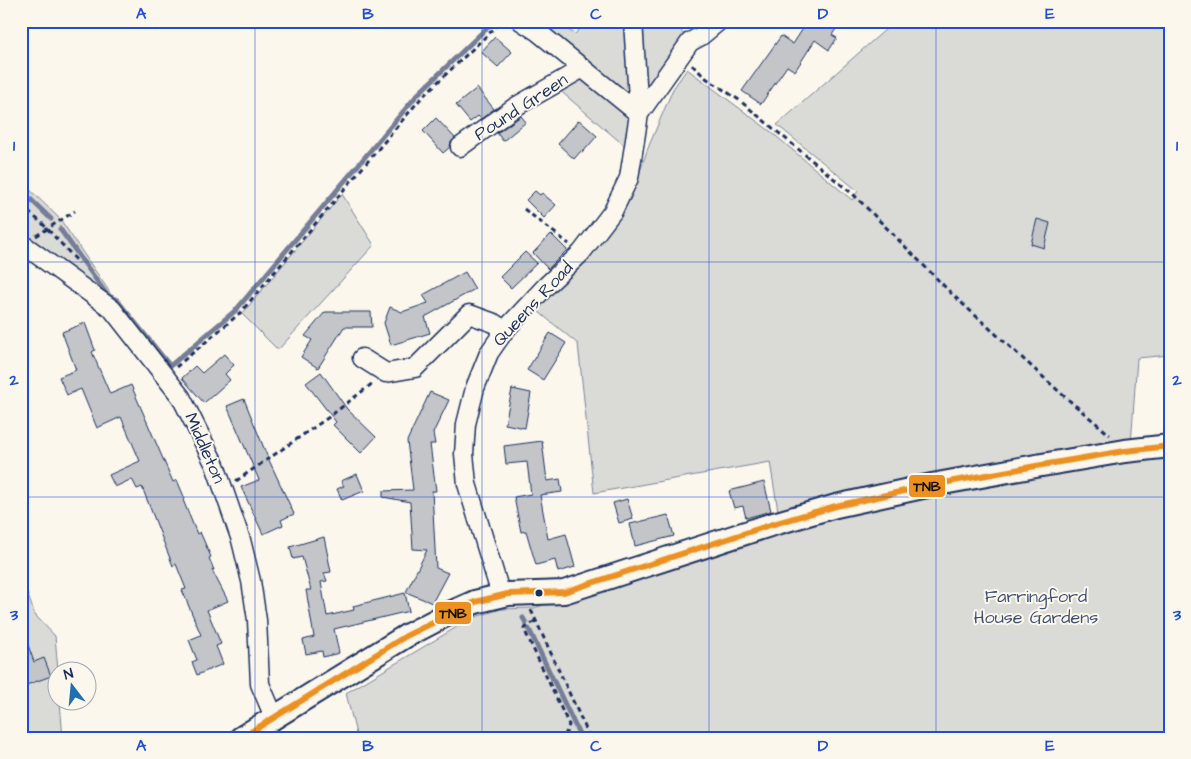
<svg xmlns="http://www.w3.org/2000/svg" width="1191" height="759" font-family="'Architects Daughter',sans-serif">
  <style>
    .green { fill: #dadad7; stroke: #7a849a }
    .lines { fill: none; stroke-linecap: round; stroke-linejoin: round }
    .stream { stroke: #747e96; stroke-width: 5 }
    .building { fill: #c3c5c9; stroke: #1b2f5e }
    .minor-casing { stroke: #1b2f5e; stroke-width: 21 }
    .tertiary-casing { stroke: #1b2f5e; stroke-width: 26 }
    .path { stroke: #1b2f5e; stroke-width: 3; stroke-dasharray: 5 4; stroke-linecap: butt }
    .minor { stroke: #fbf7ec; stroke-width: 18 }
    .tertiary { stroke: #fbf7ec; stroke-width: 22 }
    .bus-1-casing { stroke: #fbf7ec; stroke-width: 10 }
    .bus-1 { stroke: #ec9021; stroke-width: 6 }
    .grid { fill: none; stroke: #1d4ed8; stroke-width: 1; stroke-opacity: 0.55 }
    .bus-dot { fill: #1b2f5e; stroke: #fbf7ec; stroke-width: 2 }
    .labels { text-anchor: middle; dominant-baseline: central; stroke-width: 4; stroke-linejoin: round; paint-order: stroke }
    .street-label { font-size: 18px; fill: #1b2f5e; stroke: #fbf7ec }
    .park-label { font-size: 18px; fill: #415176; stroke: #fbf7ec }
    .line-badge { stroke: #fbf7ec; stroke-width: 2 }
    .pale-badge-label { font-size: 14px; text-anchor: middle; font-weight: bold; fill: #111 }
    .neatline { fill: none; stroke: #1d4ed8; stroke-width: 2 }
    .grid-label { font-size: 16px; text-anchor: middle; font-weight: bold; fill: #1d4ed8 }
  </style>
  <rect width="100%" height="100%" fill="#fbf7ec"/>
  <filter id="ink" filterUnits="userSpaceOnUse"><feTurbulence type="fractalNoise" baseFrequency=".02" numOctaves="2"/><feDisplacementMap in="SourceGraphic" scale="10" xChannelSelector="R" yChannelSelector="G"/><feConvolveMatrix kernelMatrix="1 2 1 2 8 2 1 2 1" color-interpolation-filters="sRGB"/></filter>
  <g filter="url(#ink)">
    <path class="green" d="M542,21h10l23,13 12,-13h35l2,3 4,62 16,-4 -7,-61h36l17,21 -39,41 -13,7 -12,57 -69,-59 22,-14 38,13 -27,-26 -49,-39z
      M895,21h275v334l-33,3 -6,87 -352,72 -9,-55 -176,31 -16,-149 -44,-36 51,-51 45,-57 18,-52 25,-59 14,-20 83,62 82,69 6,-9 -81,-66z
      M21,181l39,38 49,72 5,14 -93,-69z
      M342,194l32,51 -96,105 -36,-36z
      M1170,451v287h-820l6,-4 -10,-41 126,-75 29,-9 33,-1 249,-78 53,-18z
      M21,576l14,39 20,21 3,35v31h2l3,36h-42z"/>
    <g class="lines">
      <path class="stream" d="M21,190l30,29
        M60,229l47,66 10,5 53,66 66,-56 182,-216 76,-73
        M523,618l3,5
        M529,629l52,109"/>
    </g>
    <path class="building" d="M808,21h33l-9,14 5,3 -8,12 -14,-10 -20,31 -8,-5 -26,38 -19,-13 39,-55 12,8z
      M495,37l17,15 -14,15 -17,-15z
      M477,88l17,21 -13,10 -3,-3 -8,6 -14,-17z
      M521,116l5,6 -23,19 -6,-8z
      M436,118l19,20 -4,4 -1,5 -7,6 -20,-22z
      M579,120l18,16 -14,16 -2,-1 -7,8 -16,-15z
      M535,191l5,4 2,-2 14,12 -12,13 -18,-18z
      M1037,219l13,4 -6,25 -13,-4z
      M551,234l16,16 -19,19 -15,-16z
      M525,252l12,11 -26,25 -11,-11z
      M465,272l10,17 -50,28 5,16 -39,12 -7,-22 6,-16 12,5 26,-9 -5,-8z
      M325,312h46l1,15h-28l-26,41 -17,-11 11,-17 -7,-4z
      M85,323l10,27 -3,2 18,42 21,-9 42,97 4,-2 8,19 -2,1 14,34 3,-2 11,25 -2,1 5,12h-2l16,31 -21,9 14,34 -5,2 7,18 -26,11 -5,-13 5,-2 -8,-20 12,-5 -19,-45 4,-1 -10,-25 -3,2 -31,-79 -5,2 -5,-10 -17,8 -6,-12 31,-14 -19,-44 -24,11 -16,-39 -14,6 -8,-18 17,-7 -14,-38z
      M550,333l16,10 -23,37 -16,-10z
      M224,354l10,11 -9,9 5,6 -26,23 -22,-25 13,-12 7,7z
      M321,372l26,37 29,28 -15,16 -28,-28 3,-3 -30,-39z
      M512,389l19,4 -6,35 -20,-4z
      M430,392l19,8 -16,33 2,11h-5l6,47h-4l4,77 12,5 -16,30 -26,-11 21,-42 -14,-1 -3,-47 -27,-5v-6l30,-1 -6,-49z
      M244,399l24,59 26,56 -13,6 2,5 -20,9 -22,-47 18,-7 -32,-74z
      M542,441l5,40 13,-2 2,13 -22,3 8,44 18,-5 9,33 -17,5 -3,-12 -19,5 -10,-34 -5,1 -7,-35 17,-3 -4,-32 -21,2 -2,-18z
      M357,474l7,17 -22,9 -5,-11 7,-3 -3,-5z
      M764,482l7,29 -25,7 -3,-12 -9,2 -5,-17z
      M627,499l6,20 -14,4 -6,-20z
      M668,515l6,21 -39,10 -5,-22z
      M324,537l7,35 -7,1 3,8 -6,1 6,34 27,-6 -1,-4 52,-13 4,18 -75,18 5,24 -16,4 -1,-6 -16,3 -3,-14 11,-3 -8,-47h5l-9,-33 -9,2 -3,-12z
      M21,631h2l11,31 10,-4 7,18 -30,11z"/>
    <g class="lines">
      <defs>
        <path id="minor" d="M521,21l17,11 101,82
          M639,114l51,-72 11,-6 18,-15
          M460,147l55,-40 68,-39
          M21,243l91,66 69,88 34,68 26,75 10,41 6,39 3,64 14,33
          M362,358l24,15 29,-5 54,-54 25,9 11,7
          M501,595l-34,-111 -3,-30 2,-30 9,-36 14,-35 16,-23 41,-44 35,-33 32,-42 16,-33 10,-64 -6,-93"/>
        <path id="tertiary" d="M241,738l165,-102 42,-22 27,-12 33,-8 56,-2 206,-67 66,-19 96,-21 104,-19 89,-15 45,-5"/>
      </defs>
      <use href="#minor" class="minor-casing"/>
      <use href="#tertiary" class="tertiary-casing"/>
      <path class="path" d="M692,65l14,13 33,22 116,96 99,100 110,100 46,39
        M21,206l21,17 37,40
        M524,209l45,35
        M36,236l39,-25
        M176,367l64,-54 182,-216 80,-76
        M236,481l93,-64 44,-34
        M531,610l59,128
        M535,621l-11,8 45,96 -5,13"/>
      <use href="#minor" class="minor"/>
      <use href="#tertiary" class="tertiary"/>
      <defs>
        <path id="bus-1" d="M241,738l165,-102 69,-34 33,-8 56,-2 206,-67 66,-19 96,-21 104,-19 89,-15 45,-5"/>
      </defs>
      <use href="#bus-1" class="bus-1-casing"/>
      <use href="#bus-1" class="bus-1"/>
    </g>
  </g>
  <path class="grid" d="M255,21v717M482,21v717M709,21v717M936,21v717M21,262h1149M21,497h1149"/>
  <circle class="bus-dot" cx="539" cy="593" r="4.5"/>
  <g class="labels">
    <g class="street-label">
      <text transform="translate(521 107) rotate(-33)">Pound Green</text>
      <text transform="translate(533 304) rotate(-47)">Queens Road</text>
      <text transform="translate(205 448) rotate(66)">Middleton</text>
    </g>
    <g class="park-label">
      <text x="1036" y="596">Farringford<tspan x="1036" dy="21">House Gardens</tspan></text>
    </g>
  </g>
  <g class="line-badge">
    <rect x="908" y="474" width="38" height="24" rx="5" fill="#ec9021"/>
    <rect x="434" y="601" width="38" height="24" rx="5" fill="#ec9021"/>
  </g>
  <g class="pale-badge-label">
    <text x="927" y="491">TNB</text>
    <text x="453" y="618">TNB</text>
  </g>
  <rect width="1191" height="759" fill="none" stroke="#fbf7ec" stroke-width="55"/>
  <g transform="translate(72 686) rotate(344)"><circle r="24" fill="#fbf7ec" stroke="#a1a7b3"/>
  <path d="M0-4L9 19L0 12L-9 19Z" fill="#1f6fb2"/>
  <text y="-8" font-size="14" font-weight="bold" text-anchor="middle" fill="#1b2f5e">N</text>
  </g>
  <rect x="28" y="28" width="1136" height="704" class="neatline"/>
  <g class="grid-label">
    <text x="141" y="19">A</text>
    <text x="368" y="19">B</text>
    <text x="596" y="19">C</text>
    <text x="823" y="19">D</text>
    <text x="1050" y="19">E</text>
    <text x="14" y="151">1</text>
    <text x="1177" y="151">1</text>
    <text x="14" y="385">2</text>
    <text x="1177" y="385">2</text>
    <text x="14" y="620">3</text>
    <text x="1177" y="620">3</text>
    <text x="141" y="751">A</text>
    <text x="368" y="751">B</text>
    <text x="596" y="751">C</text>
    <text x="823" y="751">D</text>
    <text x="1050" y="751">E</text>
  </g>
</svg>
